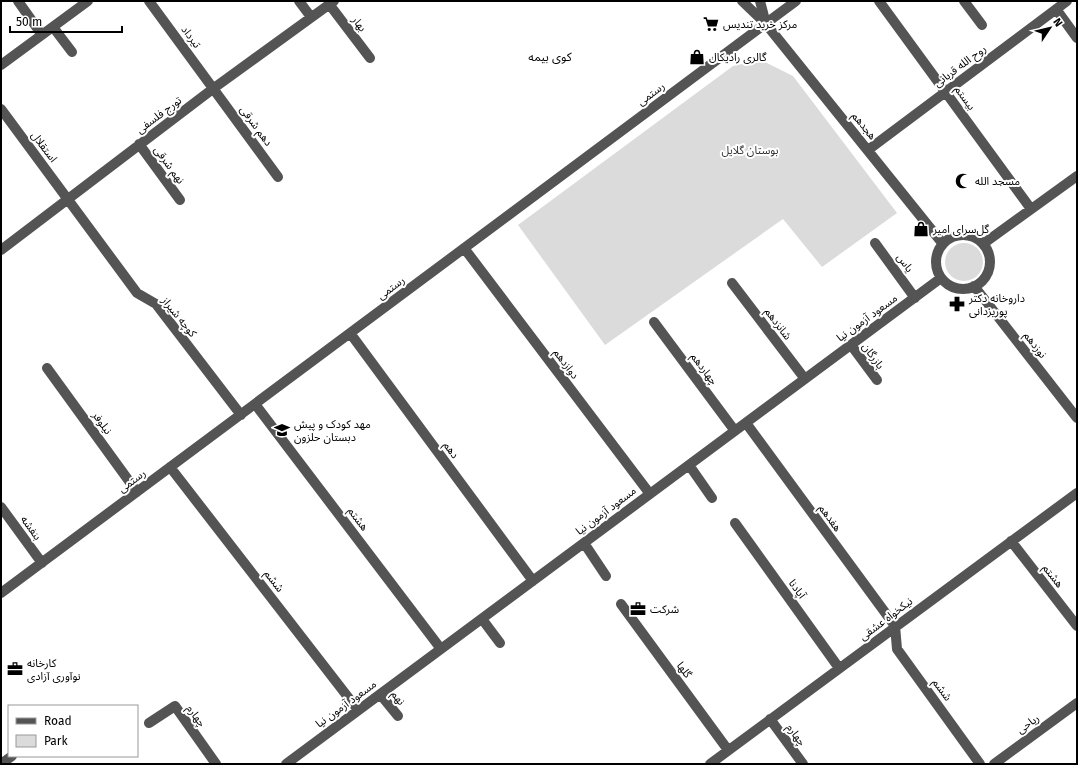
<svg xmlns="http://www.w3.org/2000/svg" width="1078" height="765" font-family="'Fira Sans','Noto Sans Arabic',sans-serif">
  <style>
    .green { fill: #dbdbdb }
    .lines { fill: none; stroke-linecap: round; stroke-linejoin: round }
    .minor { stroke: #545454; stroke-width: 10 }
    .labels { text-anchor: middle; dominant-baseline: central; stroke-width: 4; stroke-linejoin: round; paint-order: stroke }
    .street-label { font-size: 11px; fill: #000; stroke: #fff }
    .poi-label { font-size: 11px; fill: #000; stroke: #fff; text-anchor: start }
    .park-label { font-size: 11px; fill: #323232; stroke: #fff }
    .neighbourhood-label { font-size: 12px; fill: #000; stroke: #fff }
  </style>
  <rect width="100%" height="100%" fill="#fff"/>
  <path class="green" d="M761,60l32,16 104,137 -75,54 -39,-48 -178,126 -87,-120 215,-159z
    M945 262a19 19 0 1 1 38 0a19 19 0 1 1-38 0Z"/>
  <g class="lines">
    <path class="minor" d="M18,1l24,34
      M149,1l129,176
      M299,1l12,16
      M742,1l24,23 177,220
      M760,1l6,23
      M879,1l152,208
      M964,1l18,24
      M329,4l41,54
      M1056,9l21,29
      M53,27l19,25
      M1,65l87,-64
      M1,109l136,184 19,11 85,111
      M139,144l41,56
      M868,150l199,-149
      M936 262a27 27 0 1 1 54 0a27 27 0 1 1-54 0Z
      M875,243l40,55
      M983,244l94,-68
      M464,248l186,246
      M1,250l213,-162 120,-87
      M732,283l73,96
      M974,286l103,132
      M654,322l81,109
      M350,333l183,248
      M851,345l26,35
      M47,368l90,124
      M255,404l186,245
      M746,423l149,203 2,23 83,115
      M689,465l23,33
      M170,467l188,243
      M1,507l41,56
      M735,523l104,145
      M1011,541l66,85
      M584,543l22,33
      M1,593l795,-592
      M621,604l107,146
      M482,619l18,24
      M380,694l18,22
      M770,719l33,45
      M149,723l26,-17 41,58
      M1,764l11,-8
      M286,764l655,-486
      M710,764l367,-271
      M994,764l83,-61"/>
  </g>
  <defs>
    <symbol id="supermarket-bare" viewBox="-9 -9 18 18"><path d="M-6-5.5h2.5l.6 2H6L4.5 2H-2.5L-4.4-4H-6ZM-1.5 3.2a1.3 1.3 0 1 0 .1 0ZM3 3.2a1.3 1.3 0 1 0 .1 0Z" fill="#000" stroke="#fff" stroke-width="2.5" paint-order="stroke"/></symbol>
    <symbol id="shop-bare" viewBox="-9 -9 18 18"><path d="M-5-2.5h2.3a2.7 3.5 0 0 1 5.4 0H5L5.5 6h-11ZM-1.5-2.5h3a1.5 2.3 0 0 0-3 0Z" fill="#000" stroke="#fff" stroke-width="2.5" paint-order="stroke"/></symbol>
    <symbol id="mosque-bare" viewBox="-9 -9 18 18"><path d="M3.5-4.9A6 6 0 1 0 3.5 4.9A5 5 0 1 1 3.5-4.9Z" fill="#000" stroke="#fff" stroke-width="2.5" paint-order="stroke"/></symbol>
    <symbol id="pharmacy-bare" viewBox="-9 -9 18 18"><path d="M-2-6h4v4h4v4h-4v4h-4v-4h-4v-4h4Z" fill="#000" stroke="#fff" stroke-width="2.5" paint-order="stroke"/></symbol>
    <symbol id="school-bare" viewBox="-9 -9 18 18"><path d="M0-5L7-2L0 1L-7-2ZM-4 1L0 2.5L4 1V4Q0 6-4 4Z" fill="#000" stroke="#fff" stroke-width="2.5" paint-order="stroke"/></symbol>
    <symbol id="office-bare" viewBox="-9 -9 18 18"><path d="M-6-3h4V-5.5h4V-3h4V5H-6ZM-1-4.5V-3h2v-1.5ZM-6 0V1H6V0Z" fill="#000" stroke="#fff" stroke-width="2.5" paint-order="stroke"/></symbol>
  </defs>
  <g fill-rule="evenodd">
    <use href="#supermarket-bare" x="700" y="13" width="22" height="22"/>
    <use href="#shop-bare" x="686" y="46" width="22" height="22"/>
    <use href="#mosque-bare" x="952" y="170" width="22" height="22"/>
    <use href="#shop-bare" x="910" y="218" width="22" height="22"/>
    <use href="#pharmacy-bare" x="946" y="293" width="22" height="22"/>
    <use href="#school-bare" x="271" y="419" width="22" height="22"/>
    <use href="#office-bare" x="627" y="598" width="22" height="22"/>
    <use href="#office-bare" x="4" y="658" width="22" height="22"/>
  </g>
  <g class="labels">
    <g class="street-label">
      <text transform="translate(359 24) rotate(53)">بهار</text>
      <text transform="translate(191 37) rotate(53)">تیرداد</text>
      <text transform="translate(960 66) rotate(-37)">روح الله قربانی</text>
      <text transform="translate(651 94) rotate(-37)">رستمی</text>
      <text transform="translate(965 98) rotate(54)">بیستم</text>
      <text transform="translate(159 115) rotate(-37)">تورج فلسفی</text>
      <text transform="translate(256 126) rotate(54)">دهم شرقی</text>
      <text transform="translate(864 126) rotate(51)">هجدهم</text>
      <text transform="translate(44 147) rotate(53)">استقلال</text>
      <text transform="translate(169 165) rotate(54)">نهم شرقی</text>
      <text transform="translate(905 263) rotate(54)">یاس</text>
      <text transform="translate(391 288) rotate(-37)">رستمی</text>
      <text transform="translate(179 317) rotate(51)">کوچه شیراز</text>
      <text transform="translate(867 318) rotate(-36)">مسعود آزمون نیا</text>
      <text transform="translate(778 324) rotate(53)">شانزدهم</text>
      <text transform="translate(1035 345) rotate(52)">نوزدهم</text>
      <text transform="translate(873 356) rotate(54)">بازرگان</text>
      <text transform="translate(566 364) rotate(53)">دوازدهم</text>
      <text transform="translate(704 369) rotate(53)">چهاردهم</text>
      <text transform="translate(102 423) rotate(54)">نیلوفر</text>
      <text transform="translate(451 450) rotate(54)">دهم</text>
      <text transform="translate(132 481) rotate(-37)">رستمی</text>
      <text transform="translate(606 511) rotate(-37)">مسعود آزمون نیا</text>
      <text transform="translate(830 518) rotate(54)">هفدهم</text>
      <text transform="translate(358 519) rotate(53)">هشتم</text>
      <text transform="translate(31 528) rotate(54)">بنفشه</text>
      <text transform="translate(1053 576) rotate(52)">هشتم</text>
      <text transform="translate(274 581) rotate(52)">ششم</text>
      <text transform="translate(797 589) rotate(54)">آپادنا</text>
      <text transform="translate(886 619) rotate(-37)">نیکخواه عشقی</text>
      <text transform="translate(684 670) rotate(54)">گلها</text>
      <text transform="translate(942 690) rotate(54)">ششم</text>
      <text transform="translate(398 698) rotate(52)">نهم</text>
      <text transform="translate(346 704) rotate(-36)">مسعود آزمون نیا</text>
      <text transform="translate(196 716) rotate(54)">چهارم</text>
      <text transform="translate(1028 724) rotate(-36)">ریاحی</text>
      <text transform="translate(796 735) rotate(54)">چهارم</text>
    </g>
    <g class="poi-label">
      <text x="723" y="24">مرکز خرید تندیس</text>
      <text x="709" y="57">گالری رادیکال</text>
      <text x="975" y="181">مسجد الله</text>
      <text x="933" y="229">گل‌سرای امیر</text>
      <text x="969" y="298">داروخانه دکتر<tspan x="969" dy="13">پوریزدانی</tspan></text>
      <text x="294" y="424">مهد کودک و پیش<tspan x="294" dy="13">دبستان حلزون</tspan></text>
      <text x="650" y="609">شرکت</text>
      <text x="27" y="663">کارخانه<tspan x="27" dy="13">نوآوری آزادی</tspan></text>
    </g>
    <g class="park-label">
      <text x="750" y="150">بوستان گلایل</text>
    </g>
    <g class="neighbourhood-label">
      <text x="550" y="57">کوی بیمه</text>
    </g>
  </g>
  <rect width="1078" height="765" fill="none" stroke="#000000" stroke-width="4"/>
  <rect x="8" y="705" width="130" height="52" fill="#ffffff" stroke="#999999"/>
  <rect x="16" y="718" width="20" height="6" fill="#545454" stroke="#999999"/>
  <text x="44" y="725" font-size="12" fill="#000000">Road</text>
  <rect x="16" y="735" width="20" height="12" fill="#dbdbdb" stroke="#999999"/>
  <text x="44" y="745" font-size="12" fill="#000000">Park</text>
  <g transform="translate(1050 28) rotate(55)" stroke="#ffffff" stroke-width="3" paint-order="stroke">
  <path d="M0-3L7 15L0 10L-7 15Z" fill="#000000"/>
  <text y="-6" font-size="11" font-weight="bold" text-anchor="middle" fill="#000000">N</text>
  </g>
  <path d="M10 26v6h112v-6" fill="none" stroke="#000000" stroke-width="2"/>
  <text x="16" y="26" font-size="12" fill="#000000" stroke="#ffffff" stroke-width="3" paint-order="stroke">50 m</text>
</svg>
